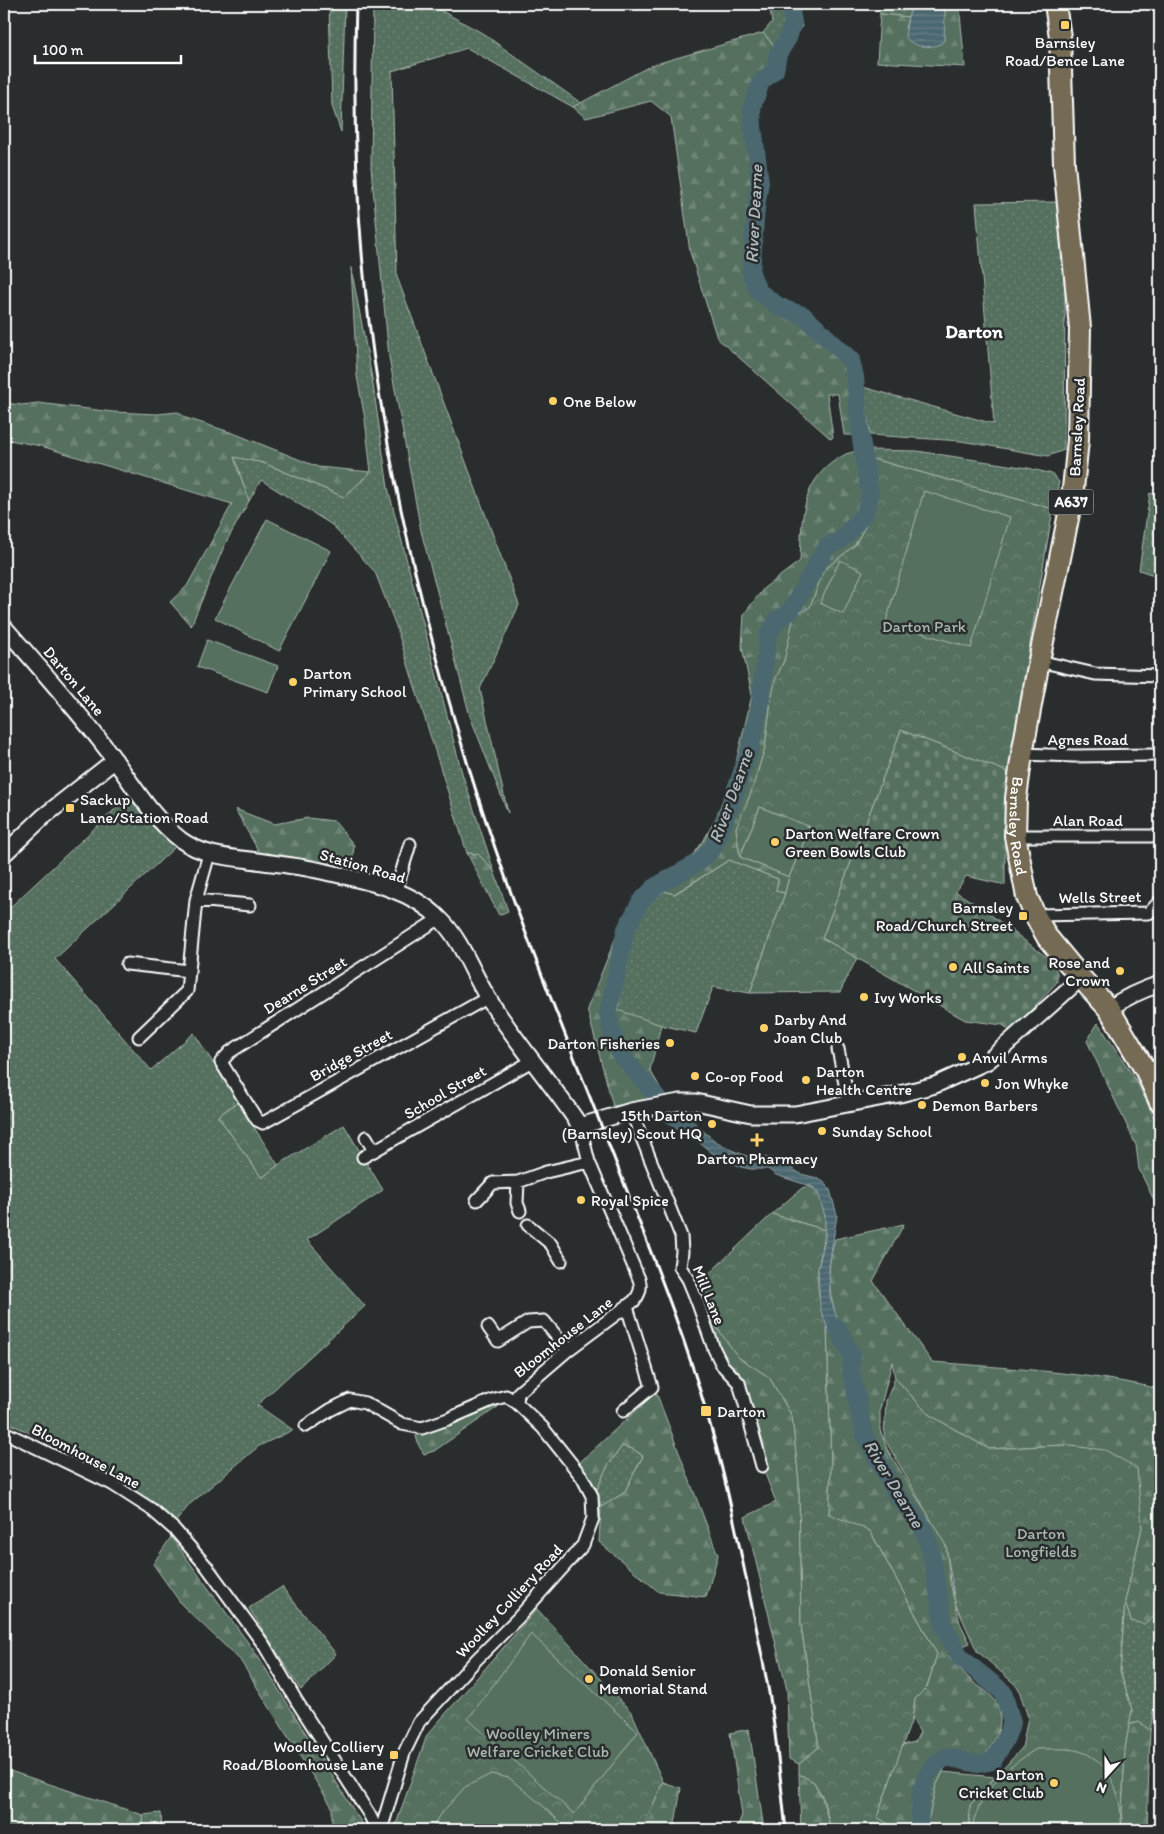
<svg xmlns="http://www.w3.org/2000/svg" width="1164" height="1834" font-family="Itim,sans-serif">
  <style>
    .grass { fill: url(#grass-dots); stroke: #aab8af }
    .forest { fill: url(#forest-firs); stroke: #aab8af }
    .cemetery { fill: url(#cemetery-stones); stroke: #aab8af }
    .park { fill: url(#park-crowns); stroke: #aab8af }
    .pitch { fill: #55705f; stroke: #aab8af }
    .water { fill: url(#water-rules); stroke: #94a4a9 }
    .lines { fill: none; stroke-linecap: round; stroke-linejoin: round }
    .river { stroke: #4c6770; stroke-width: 18 }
    .street-casing { stroke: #fff; stroke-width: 15 }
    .secondary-casing { stroke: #fff; stroke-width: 19 }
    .highway-casing { stroke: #fff; stroke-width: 24 }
    .street { stroke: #2a2d2e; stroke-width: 11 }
    .secondary { stroke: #2a2d2e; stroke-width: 15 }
    .highway { stroke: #756b52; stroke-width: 20 }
    .rail { stroke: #fff; stroke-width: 3 }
    .poi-dot { fill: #ffd166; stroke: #2a2d2e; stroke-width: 2 }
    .labels { text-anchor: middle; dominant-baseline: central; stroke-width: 5; stroke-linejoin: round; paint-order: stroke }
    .shield { fill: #2a2d2e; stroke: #bfc0c0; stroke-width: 1 }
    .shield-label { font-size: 15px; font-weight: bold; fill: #fff }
    .poi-label { font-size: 16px; fill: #fff; stroke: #2a2d2e; text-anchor: start }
    .street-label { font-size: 16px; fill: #fff; stroke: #2a2d2e }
    .park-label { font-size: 16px; fill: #aab8af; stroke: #2a2d2e }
    .water-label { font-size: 18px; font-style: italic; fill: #aebbbf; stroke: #2a2d2e }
    .quarter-label { font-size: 19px; font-weight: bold; fill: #fff; stroke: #2a2d2e }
  </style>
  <defs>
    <pattern id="grass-dots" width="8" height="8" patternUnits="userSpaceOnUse" patternTransform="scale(1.25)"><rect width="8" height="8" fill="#55705f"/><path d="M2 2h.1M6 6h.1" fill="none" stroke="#6e8577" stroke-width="1.8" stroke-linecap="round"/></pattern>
    <pattern id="forest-firs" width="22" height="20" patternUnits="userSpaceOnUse" patternTransform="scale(1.25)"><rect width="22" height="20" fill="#55705f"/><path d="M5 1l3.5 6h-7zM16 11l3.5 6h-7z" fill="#6e8577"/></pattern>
    <pattern id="cemetery-stones" width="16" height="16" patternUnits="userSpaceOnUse" patternTransform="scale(1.25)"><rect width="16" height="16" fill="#55705f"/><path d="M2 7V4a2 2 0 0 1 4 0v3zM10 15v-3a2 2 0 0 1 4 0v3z" fill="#6e8577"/></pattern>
    <pattern id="park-crowns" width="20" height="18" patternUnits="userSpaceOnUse" patternTransform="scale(1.25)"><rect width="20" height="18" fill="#55705f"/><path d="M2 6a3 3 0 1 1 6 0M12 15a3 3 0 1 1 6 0" fill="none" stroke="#6e8577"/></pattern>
    <pattern id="water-rules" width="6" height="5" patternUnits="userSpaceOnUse" patternTransform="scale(1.25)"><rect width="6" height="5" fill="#4c6770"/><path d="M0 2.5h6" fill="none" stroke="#677e85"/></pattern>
  </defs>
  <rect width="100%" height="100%" fill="#2a2d2e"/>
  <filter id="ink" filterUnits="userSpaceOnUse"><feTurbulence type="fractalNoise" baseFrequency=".02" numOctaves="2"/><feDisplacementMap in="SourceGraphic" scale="10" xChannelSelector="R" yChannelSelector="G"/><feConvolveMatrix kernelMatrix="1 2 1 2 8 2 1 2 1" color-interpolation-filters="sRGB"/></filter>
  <g filter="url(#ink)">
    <path class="grass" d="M329,4h16l-4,128 -9,-26z
      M373,4h56l53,29 99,70 -8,4 -106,-59 -75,23 5,206 122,328 -39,84 28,124 -38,-97 -49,-185 -32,-174 -18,-190z
      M769,4h28l5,22 -18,31 -21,-24 9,-11z
      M878,4h70l-3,7 -6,-4 -28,3 -3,7 -28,-3z
      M1059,202l6,90 -1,158 -16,6 -87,-15 -91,-6 -7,-48 131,37 -18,-221z
      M351,267l21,111 16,110 74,285 32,98 -16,-17 -11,-1 -71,-227 -21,-54 -43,-47 -71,-45 -12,21 -15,-45 30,7 80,34 27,-25 -6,-53 -8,-43z
      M869,450l48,1 111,17 24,6 7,8 -6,27 -184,-51z
      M1160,476v101l-21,-7 11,-77 6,2z
      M128,797l47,50 -120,112 96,111 43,-37 44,69 -20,14 44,62 16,-13 66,-40 39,65 -76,50 58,66 -108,99 36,25 -34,16 -69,58 -16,20 -85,-64 -85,-39v-508z
      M729,860l49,19 -2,12 9,2 -35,100 -37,-6 -17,46 -35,-8 -43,-14 12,-79 15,-26 19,-15 11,3z
      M622,1446l11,3 10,7 -19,37 -23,14 -4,-18 10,-22z
      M282,1587l54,67 -35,36 -52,-82z
      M1160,1597v75l-10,59 -10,-9 -11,3 3,-15 -12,-39 5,-70 6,20 25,-7z
      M161,1813l1,17h-18l-1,-15z"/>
    <path class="forest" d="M948,4h11l6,63 -88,-5 3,-48 28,3 -3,11 16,18 19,-2 4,-4 1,-29z
      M763,33l21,24 -6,16 -14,11 -7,25 9,75 -9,90 8,16 42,21 49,46 7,30 7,48h-26l-6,-41h-11l6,43 -2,2 -114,-101 -27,-86 -19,-135 -20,-16 -65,17 -13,-11 79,-42z
      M4,403l18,2 16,-2 75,9 44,2 21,-2 8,6 47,15 85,34 53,5 -27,25 -80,-34 -30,-6 15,44 -24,43 -34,82 -21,-24 17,-16 45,-82 -191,-58 -37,-7z
      M869,450l6,28 -4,38 -16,29 -31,25 -14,37 -30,62 -9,31 -6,48 -14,45 -15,35 4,29 49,20 -4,16 -9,-2 2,-12 -49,-19 -55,34 -10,-3 -19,15 -15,26 -12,78 43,15 -11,45 16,28 -53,8 -26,-97 39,-97 20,-23 43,-28 15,-21 12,-22 18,-47 18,-76 -10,-48 2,-33 20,-26 36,-27c2,-44 0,-84 46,-107 7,-3 16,-3 23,-4z
      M235,809l39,15 34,-6 26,3 20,24 -2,26 -89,-12z
      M467,853l11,1 16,17 14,40 -9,4z
      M1098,1023l38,57 23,48 -3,10 4,4v71l-21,-44 -3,-24 -49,-104z
      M808,1186c17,5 17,29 17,44l-53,-16 30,-26z
      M904,1224l-31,57 59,81c76,6 153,10 228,27v168c-9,20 4,37 -4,56 -2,4 -8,8 -12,11l-13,-3 -6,-20 17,-74 -80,-82 -73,4 -61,-35 -33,-36 -3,-16 -12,47v21l7,19 32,52 21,29 6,14 4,38 10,41 10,20 -24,10c9,10 17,20 27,29 6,5 16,10 21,17 13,19 3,41 -10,57h-13l-18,-5 -17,35 -10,44h-28l-21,-12 25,-73 13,-3 5,-10 -8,-13 3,-20 12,-12 10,-33 -67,-123 -41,-16 2,-50 -4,-138 17,24 5,-5c-18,-33 -26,-71 -14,-107z
      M710,1318l28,38 31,21 23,39 7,66 2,143 18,122 -20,17 -10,-5 -2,-69 -42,-173 31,-15 -14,-36 -23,-83 -18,-26z
      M656,1392l62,163 -12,42 -47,-5 -60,-50 2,-35 23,-14 19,-37 -10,-7 -11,-3 -15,21 -10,22 -19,-25z
      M487,1405l12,1 -65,45 -10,3 -5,-8 -3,-10z
      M171,1537l86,118 109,175h-34v-23l-92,-147 -58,-55 -29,-41z
      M1140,1722l10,9 -3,99h-26l4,-82 4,-23z
      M749,1729l15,101h-28l6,-15 -12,-82z
      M4,1769l139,46 1,15h-140z
      M799,1774l15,8 8,16 9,32h-30z
      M663,1782l18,6 -7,42h-32z"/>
    <path class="cemetery" d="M901,730l107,42 -3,34v79l-39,-9 -10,16 23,14 70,53 8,13v10l-46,50 -8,-7 -38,-5 -143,-82z"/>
    <path class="park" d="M869,458l184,51 -45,263 -107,-42 -79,208 35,20 -17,34 -90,1 35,-100 4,-16 21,-50 -50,-20 -20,50 -4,-29 15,-35 14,-45 6,-48 5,-22 8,-17 10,-45 16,-9 14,-37 31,-25 16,-29 4,-38z
      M238,1102l40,63 -16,13 -44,-62z
      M772,1214l53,16c-1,14 -5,25 -7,39 -2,18 3,41 9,58l4,138 -2,49 41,17 67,123 -10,33 -12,12 -3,20 -35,98 21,13h-67l-8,-32 -9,-16 -15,-8v-10l20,-17 -18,-122 -2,-143 -7,-66 -23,-39 -31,-20 -28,-39 -14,-32z
      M895,1378l33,36 61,35 73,-4 43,5 32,18 5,59 -17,74 -5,70 12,39 -7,38 -4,82h-152l1,-25 52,-57 6,-31 -10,-30 -41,-36 -22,-48 -9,-57 -62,-108 2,-37z
      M537,1609l95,104 31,69 -21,48h-248l33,-95z"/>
    <path class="pitch" d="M924,491l86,26 -39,131 -85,-26z
      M267,519l64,32 -52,100 -64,-33z
      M840,560l23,11 -20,43 -23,-11z
      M207,640l71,26 -10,26 -71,-25z
      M760,807l50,20 -21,50 -49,-20z
      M531,1634l107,98 -64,82 -106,-95z
      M1036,1749c12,0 27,-1 39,1 36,7 48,48 46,80h-150c11,-42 30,-58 65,-81z
      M943,1772l52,5 -25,28 -1,25h-43l10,-44z
      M491,1774l18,4 33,27 27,25h-136l5,-13 27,-30z"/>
    <path class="water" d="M928,4l11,3 6,4 -1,30c-10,9 -32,7 -39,-5l3,-19 3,-7z
      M682,1113l33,28 21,11 11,4 26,2 28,16 16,4 8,5 5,7 7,25 -8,51 1,31 12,36 7,13 -5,5 -17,-24 -7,-19 -2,-39 7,-29v-24l-7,-23 -5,-6 -37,-12 -8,-6h-17l-10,-2 -25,-11 -46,-37 -9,-4z"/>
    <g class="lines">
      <path class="river" d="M690,1129l-17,-13 -53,-62 -10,-29 -2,-11 18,-85 15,-28 15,-15 43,-24 14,-14 17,-41 20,-58 10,-44 8,-69 10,-17 12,-7 36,-64 16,-9 23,-26 5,-18 -9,-56 -6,-62 -4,-17 -48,-45 -22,-7 -23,-17 -7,-18 5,-65 4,-26 -7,-56 -1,-19 9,-25 14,-12 3,-16 10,-16 5,-15 -3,-19
        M837,1327l15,29 -1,14 13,64 32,60 24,29 10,24 14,80 17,31 42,34 9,31 -8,19 -11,19 -15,3 -32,-7c-4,3 -9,6 -12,10 -15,13 -15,45 -14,63"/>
      <defs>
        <path id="street" d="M1039,661l56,13 65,2
          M1022,754l52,2 79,-1
          M1015,836h145
          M396,890l14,-46
          M196,900l54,5
          M1035,915l114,-2 11,-12
          M440,918l-210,134 -9,10 36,58 6,3 224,-125
          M127,964l62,7
          M139,1037l48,-46 9,-91 13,-46
          M838,1049l11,55
          M1146,1071l14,-6
          M631,1111l50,125 1,16 -2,15 8,12 9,22 17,48 8,16 17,18 23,83
          M366,1137l8,14
          M363,1157l169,-96
          M518,1182l-1,21 3,8
          M477,1200l16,-17 25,-1 28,-10 43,-10
          M528,1225l23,19 10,17
          M488,1327l10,14 30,-19 16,-1 24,29
          M517,1403l1,-10 50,-43 66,-49c6,-7 8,-13 5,-22l-50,-117 -9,-36
          M623,1411l29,-24 -25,-80
          M306,1426l24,-16 20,-10 15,3 37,21 20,4 26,-9 44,-19 14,-4 11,7 26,25 39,49 10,19 1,22 -10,27 -65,73 -41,41 -58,63 -15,31 -23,77
          M4,1432l108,52 39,25 24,21 32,37 57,78 32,55 73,114 8,16"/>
        <path id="secondary" d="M4,627c34,39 69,78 101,120 25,32 44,69 76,93 21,15 45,17 69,20 26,4 51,6 76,12 40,9 85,17 114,47 22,21 32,54 48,79 28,45 63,84 92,128l51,-15 49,-9h16l55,12h44l105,-20 35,-9 53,-24 93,-83
          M4,854l39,-37 72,-57
          M1109,1009c16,-12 32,-19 51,-25"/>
        <g id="highway">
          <path id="s1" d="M1055,4l5,33 4,127 16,164 -2,112 -6,59 -33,162 -17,93 -6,44 -1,38 12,61 8,18 12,22 34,41 28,31 37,62 14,31"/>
        </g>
      </defs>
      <use href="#street" class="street-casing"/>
      <use href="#secondary" class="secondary-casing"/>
      <use href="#highway" class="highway-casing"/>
      <use href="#street" class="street"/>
      <use href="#secondary" class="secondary"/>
      <use href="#highway" class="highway"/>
      <path class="rail" d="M356,4c-4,129 2,260 23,388 22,137 57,273 99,405 45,139 102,273 155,409 26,67 53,135 73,205 16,52 27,104 38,157 9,43 18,87 26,130 7,44 11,88 16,132"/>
    </g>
  </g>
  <g class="poi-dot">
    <rect x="1060" y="20" width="10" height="10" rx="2.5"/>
    <circle cx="553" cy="401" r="5"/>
    <circle cx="293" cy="682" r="5"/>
    <rect x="65" y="803" width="10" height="10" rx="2.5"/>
    <circle cx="775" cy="842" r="5"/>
    <rect x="1018" y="911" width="10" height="10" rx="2.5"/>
    <circle cx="953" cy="967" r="5"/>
    <circle cx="1120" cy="971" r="5"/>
    <circle cx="864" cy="997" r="5"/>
    <circle cx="764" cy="1028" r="5"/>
    <circle cx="670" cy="1043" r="5"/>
    <circle cx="962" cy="1057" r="5"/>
    <circle cx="695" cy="1076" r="5"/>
    <circle cx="806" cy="1080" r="5"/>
    <circle cx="985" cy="1083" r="5"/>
    <circle cx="922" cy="1105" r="5"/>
    <circle cx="712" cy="1124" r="5"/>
    <circle cx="822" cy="1131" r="5"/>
    <path d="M754.5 1132.5h5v5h5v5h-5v5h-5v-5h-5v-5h5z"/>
    <circle cx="581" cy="1200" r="5"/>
    <rect x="700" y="1405" width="12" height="12" rx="2.5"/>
    <circle cx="589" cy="1679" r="5"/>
    <rect x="389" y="1750" width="10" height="10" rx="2.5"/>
    <circle cx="1054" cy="1783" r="5"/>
  </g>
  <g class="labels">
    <rect class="shield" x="1048.5" y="489.5" width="45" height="25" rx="4"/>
    <g class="shield-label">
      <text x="1071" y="502">A637</text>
    </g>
    <g class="poi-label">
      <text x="1065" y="42" text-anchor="middle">Barnsley<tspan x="1065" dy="18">Road/Bence Lane</tspan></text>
      <text x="563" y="401">One Below</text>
      <text x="303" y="673">Darton<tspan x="303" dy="18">Primary School</tspan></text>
      <text x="80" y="799">Sackup<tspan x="80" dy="18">Lane/Station Road</tspan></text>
      <text x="785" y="833">Darton Welfare Crown<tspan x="785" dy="18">Green Bowls Club</tspan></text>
      <text x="1013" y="907" text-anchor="end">Barnsley<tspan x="1013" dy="18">Road/Church Street</tspan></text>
      <text x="1110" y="962" text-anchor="end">Rose and<tspan x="1110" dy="18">Crown</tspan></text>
      <text x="963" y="967">All Saints</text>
      <text x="874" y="997">Ivy Works</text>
      <text x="774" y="1019">Darby And<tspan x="774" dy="18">Joan Club</tspan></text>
      <text x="660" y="1043" text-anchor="end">Darton Fisheries</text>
      <text x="972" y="1057">Anvil Arms</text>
      <text x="816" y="1071">Darton<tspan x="816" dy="18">Health Centre</tspan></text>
      <text x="705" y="1076">Co-op Food</text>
      <text x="995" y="1083">Jon Whyke</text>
      <text x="932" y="1105">Demon Barbers</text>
      <text x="702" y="1115" text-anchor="end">15th Darton<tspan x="702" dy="18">(Barnsley) Scout HQ</tspan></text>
      <text x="832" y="1131">Sunday School</text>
      <text x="757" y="1158" text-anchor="middle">Darton Pharmacy</text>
      <text x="591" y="1200">Royal Spice</text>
      <text x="717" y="1411">Darton</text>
      <text x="599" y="1670">Donald Senior<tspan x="599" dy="18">Memorial Stand</tspan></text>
      <text x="384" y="1746" text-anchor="end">Woolley Colliery<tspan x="384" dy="18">Road/Bloomhouse Lane</tspan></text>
      <text x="1044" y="1774" text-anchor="end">Darton<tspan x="1044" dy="18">Cricket Club</tspan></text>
    </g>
    <g class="street-label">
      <text transform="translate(1077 427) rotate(-87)">Barnsley Road</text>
      <text transform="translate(74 681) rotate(50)">Darton Lane</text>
      <text x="1088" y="739">Agnes Road</text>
      <text x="1088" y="820">Alan Road</text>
      <text stroke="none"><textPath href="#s1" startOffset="829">Barnsley Road</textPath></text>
      <text transform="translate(363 866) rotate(16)">Station Road</text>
      <text transform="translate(1100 897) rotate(-1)">Wells Street</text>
      <text transform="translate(305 985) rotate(-32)">Dearne Street</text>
      <text transform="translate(351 1055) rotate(-29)">Bridge Street</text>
      <text transform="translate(445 1092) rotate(-30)">School Street</text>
      <text transform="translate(709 1295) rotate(68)">Mill Lane</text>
      <text transform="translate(563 1337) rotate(-38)">Bloomhouse Lane</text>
      <text transform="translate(86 1456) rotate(28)">Bloomhouse Lane</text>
      <text transform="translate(509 1601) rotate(-47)">Woolley Colliery Road</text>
    </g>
    <g class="park-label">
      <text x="924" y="626">Darton Park</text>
      <text x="1041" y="1533">Darton<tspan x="1041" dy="18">Longfields</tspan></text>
      <text x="538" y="1733">Woolley Miners<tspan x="538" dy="18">Welfare Cricket Club</tspan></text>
    </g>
    <g class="water-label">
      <text transform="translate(754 214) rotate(-87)">River Dearne</text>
      <text transform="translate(731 796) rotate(-70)">River Dearne</text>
      <text transform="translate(894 1484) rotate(59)">River Dearne</text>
    </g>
    <g class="quarter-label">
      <text x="974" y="331">Darton</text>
    </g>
  </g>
  <rect width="1164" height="1834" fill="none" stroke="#2a2d2e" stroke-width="20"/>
  <rect x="10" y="10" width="1144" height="1814" fill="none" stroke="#fff" stroke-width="2" filter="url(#ink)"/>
  <g transform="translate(1106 1776) rotate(201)" stroke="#2a2d2e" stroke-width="4" paint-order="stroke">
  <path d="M0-4L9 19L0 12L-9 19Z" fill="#ffffff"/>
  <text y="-8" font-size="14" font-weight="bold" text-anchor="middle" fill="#ffffff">N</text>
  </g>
  <path d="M35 55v8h146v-8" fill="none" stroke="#ffffff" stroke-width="2.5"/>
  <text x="42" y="55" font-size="15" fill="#ffffff" stroke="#2a2d2e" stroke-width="4" paint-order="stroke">100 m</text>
</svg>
